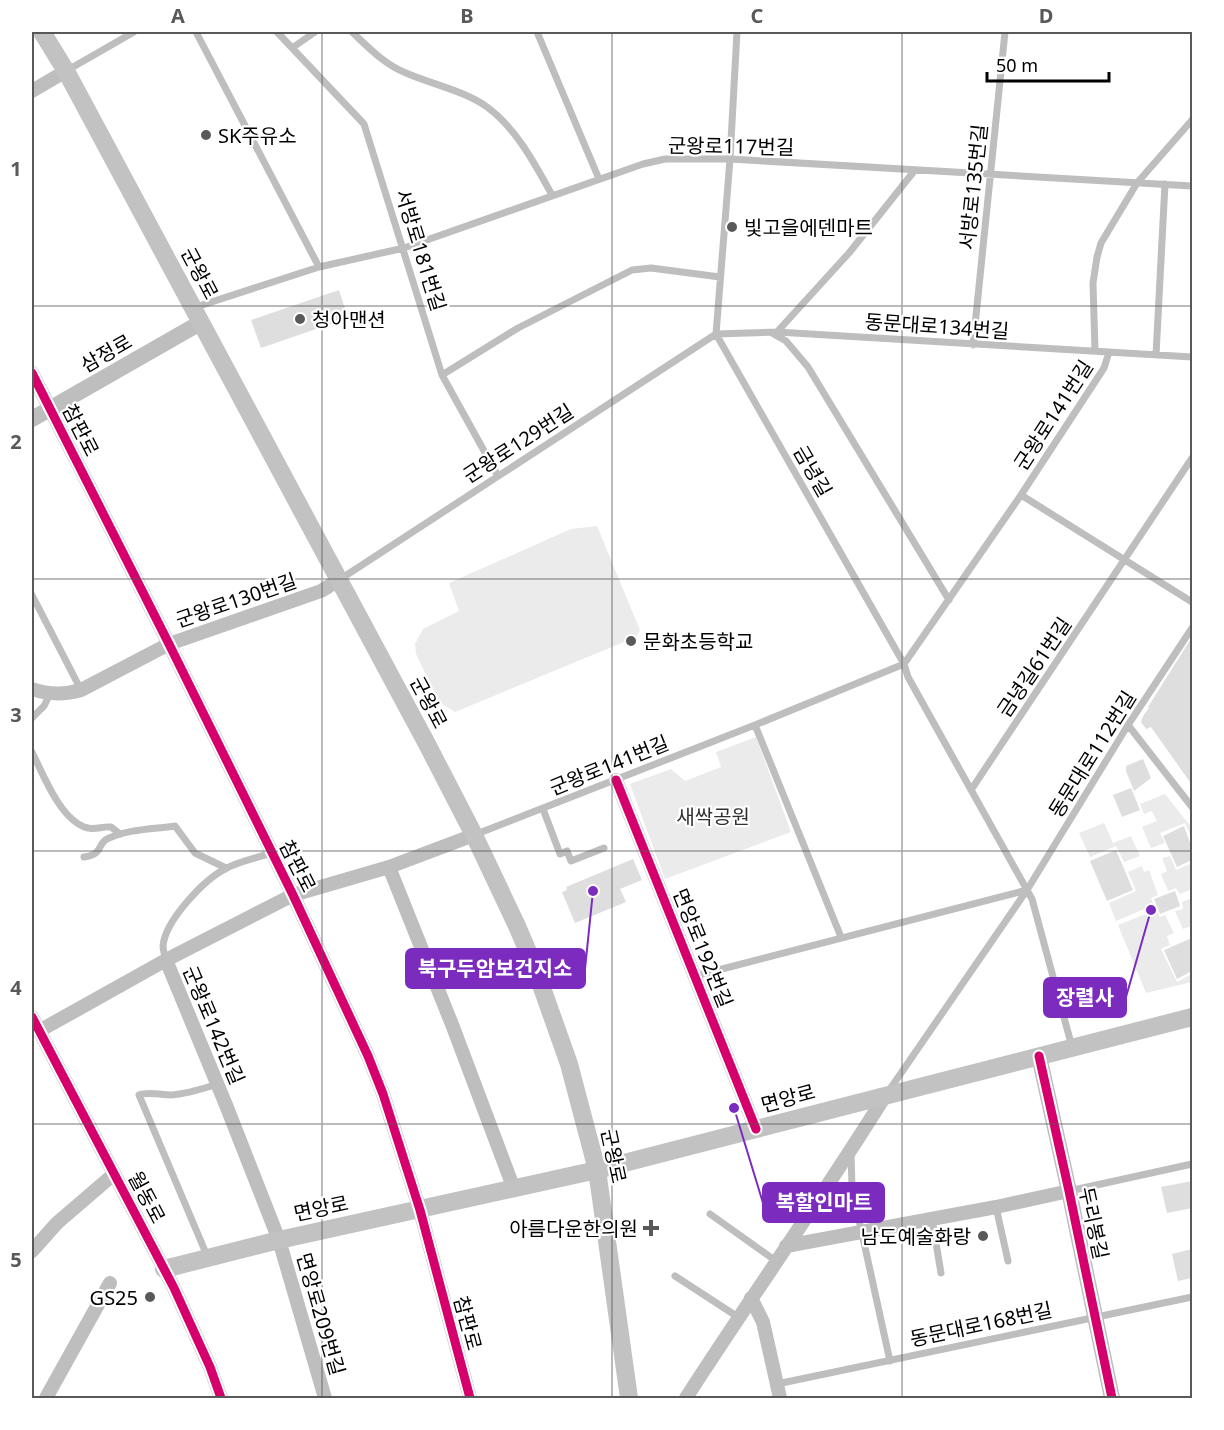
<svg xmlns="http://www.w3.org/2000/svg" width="1224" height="1430" font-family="'Noto Sans','Noto Sans KR',sans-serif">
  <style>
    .green { fill: #ebebeb }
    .building { fill: #dedede }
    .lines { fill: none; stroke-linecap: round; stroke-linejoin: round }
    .service { stroke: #bebebe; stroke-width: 7 }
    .minor { stroke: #bebebe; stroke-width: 14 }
    .tertiary { stroke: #bebebe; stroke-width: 16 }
    .secondary { stroke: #c2c2c2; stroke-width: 18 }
    .cycleway-casing { stroke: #fff; stroke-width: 13 }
    .cycleway { stroke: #d6006c; stroke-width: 9 }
    .grid { fill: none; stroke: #595959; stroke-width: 1.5; stroke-opacity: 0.55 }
    .poi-dot { fill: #595959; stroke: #fff; stroke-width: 2 }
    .labels { text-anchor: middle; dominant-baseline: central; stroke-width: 4.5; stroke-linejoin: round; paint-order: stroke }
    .poi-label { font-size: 20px; fill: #000; stroke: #fff; text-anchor: start }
    .street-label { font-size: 20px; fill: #000; stroke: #fff }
    .park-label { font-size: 20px; fill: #313131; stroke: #fff }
    .leader { fill: none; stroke: #7b2cbf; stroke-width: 2 }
    .callout-dot { fill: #7b2cbf; stroke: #fff; stroke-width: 2 }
    .callout { fill: #7b2cbf; stroke: #7b2cbf; stroke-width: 2 }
    .callout-label { font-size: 21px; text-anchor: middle; font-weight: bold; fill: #fff }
    .neatline { fill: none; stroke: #595959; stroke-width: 2 }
    .grid-label { font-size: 20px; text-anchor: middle; font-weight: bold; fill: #595959 }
  </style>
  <rect width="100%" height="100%" fill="#fff"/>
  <path class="green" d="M597,526l43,104 -4,7 -181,75 -16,-10 -23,-48 -1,-10 8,-15 36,-18 -10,-28 122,-54z
    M756,737l35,95 -126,47 -35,-95 41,-15 14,12 36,-14 -5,-15z
    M1165,794l27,34v11l-7,-16 -25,10 5,10 -14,5 -9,-21 15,-6 -5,-10 -8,3 -4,-10z
    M1104,823l9,20 18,-7 9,20 -16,6 -8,-16 -26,11 -11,-24z
    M1170,856l6,14 16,-7v26l-12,5 -4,-6 -8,3 -7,-17 6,-3 -5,-13z
    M1142,866l2,6 5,-2 9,25 -7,3 3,7 -38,16 -7,-18 27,-12 -8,-19z
    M1192,898v28l-9,3 -8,-18 8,-2 -1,-7z
    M1156,910l4,7 5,-2 9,18 -7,3 3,9 -9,4 16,33 15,-8v8l-46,11 -28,-68z"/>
  <path class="building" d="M339,290l9,28 -87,30 -10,-28z
    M1192,637v148l-41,-58 -5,2 -5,-7 2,-6 6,-8 -1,-1z
    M1143,759l8,19 -17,13 -8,-20v-5z
    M1131,788l9,22 -18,7 -9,-22z
    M1184,826l8,22v12l-15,7 -14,-31z
    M1116,850l17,40 -26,11 -17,-40z
    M633,859l9,21 -22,9 6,13 -51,21 -13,-31 5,-2 -1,-3z
    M1175,891l5,15 -20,8 -6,-15z
    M1192,938v33l-15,8 -13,-29z
    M1192,1181v27l-25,5 -6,-26z
    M1192,1249v29l-14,3 -6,-27z"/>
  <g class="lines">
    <path class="service" d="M196,32l123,235
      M277,32l87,92 78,251 56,101
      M352,32c17,16 32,32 54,41 25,11 59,18 81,34 29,21 48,57 65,88
      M537,32l62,147
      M737,32l-7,127 -14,175 188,330 4,13 124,222 40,148
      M292,48l23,-16
      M66,71l68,-39
      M193,308l126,-41 85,-19 239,-84 22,-5h65l462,27
      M777,332l72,-79 66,-83
      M772,333l14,8 22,26 141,233
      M716,334l61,-2 415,25
      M973,345l32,-313
      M1095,351l-2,-68 4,-26 4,-14 36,-60 55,-63
      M1156,355l9,-171
      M442,375l76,-47 114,-58 19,-2 69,9
      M1021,495l171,107
      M339,580l377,-246
      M32,595l49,95
      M32,718l12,-12 6,-12
      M755,725l86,212
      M1128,725l64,82
      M32,752c11,22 29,70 56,76 7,2 16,-2 23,-1l9,7
      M971,790l221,-332
      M543,809l17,45 7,-3 4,10 33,-13
      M474,835l281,-110 149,-61 117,-169 83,-127 5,-16
      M84,857c21,-3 12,-14 25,-19 20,-9 45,-9 66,-12l20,27 31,15
      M166,960c-1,-4 -3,-10 -3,-14 2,-25 41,-67 64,-78 13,-7 30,-10 44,-15
      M695,976l332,-86
      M888,1092l139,-202 101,-165 64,-97
      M851,1153l1,35 38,173
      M1069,1191l123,-27
      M996,1207l12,54
      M710,1214l66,47
      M932,1219l9,54
      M208,1258l-69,-163c9,-4 21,0 32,0 16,-1 31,-6 47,-11
      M675,1276l63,41
      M777,1384l415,-87"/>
    <path class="minor" d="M32,91l34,-20
      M32,373l137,271 124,251 75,161 15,38 37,116 50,188
      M32,689c17,6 32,6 49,1l88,-46 152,-53 18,-11
      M616,780l140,349
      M389,867l64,160 61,162
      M166,960l60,145 53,135 46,158
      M32,1017l142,271 36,79 11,31
      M39,1031l127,-71 127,-65 96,-28 85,-32
      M786,1246l210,-39 73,-16
      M32,1251l25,-28 57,-49
      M751,1298l12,24 17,76
      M46,1398l64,-115
      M686,1398c65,-101 135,-199 199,-302"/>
    <path class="tertiary" d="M32,419l168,-96
      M1039,1056l30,135 43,207"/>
    <path class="secondary" d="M42,32l24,39 361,673 47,91 43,91 18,42 34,96 28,106 32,228
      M164,1269l115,-29 318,-70 595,-153"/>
    <defs>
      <path id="cycleway" d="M32,373l137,271 124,251 75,161 15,38 37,116 50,188
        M616,780l140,349
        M32,1017l142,271 36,79 11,31
        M1039,1056l30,135 43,207"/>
    </defs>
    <use href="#cycleway" class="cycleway-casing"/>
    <use href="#cycleway" class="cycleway"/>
  </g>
  <path class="grid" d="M322,32v1366M612,32v1366M902,32v1366M32,306h1160M32,579h1160M32,851h1160M32,1124h1160"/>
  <g class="poi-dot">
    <circle cx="206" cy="135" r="6"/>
    <circle cx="732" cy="227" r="6"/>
    <circle cx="300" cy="319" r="6"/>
    <circle cx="631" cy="641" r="6"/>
    <path d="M648 1219h6v6h6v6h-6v6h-6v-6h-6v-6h6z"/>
    <circle cx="983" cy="1236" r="6"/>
    <circle cx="150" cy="1297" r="6"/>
  </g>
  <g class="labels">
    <g class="poi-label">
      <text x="218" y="135">SK주유소</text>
      <text x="744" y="227">빛고을에덴마트</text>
      <text x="312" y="319">청아맨션</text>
      <text x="643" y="641">문화초등학교</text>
      <text x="638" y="1228" text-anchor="end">아름다운한의원</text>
      <text x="971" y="1236" text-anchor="end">남도예술화랑</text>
      <text x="138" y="1297" text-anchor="end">GS25</text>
    </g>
    <g class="street-label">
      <text transform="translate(731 146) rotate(1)">군왕로117번길</text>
      <text transform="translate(973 187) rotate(-84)">서방로135번길</text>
      <text transform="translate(421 250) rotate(73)">서방로181번길</text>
      <text transform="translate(200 273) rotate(62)">군왕로</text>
      <text transform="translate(937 326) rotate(4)">동문대로134번길</text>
      <text transform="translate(106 353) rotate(-30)">삼정로</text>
      <text transform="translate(1053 415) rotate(-57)">군왕로141번길</text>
      <text transform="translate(81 430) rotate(63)">참판로</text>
      <text transform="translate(518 443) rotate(-33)">군왕로129번길</text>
      <text transform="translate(813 471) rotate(60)">금녕길</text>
      <text transform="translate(236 600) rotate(-19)">군왕로130번길</text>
      <text transform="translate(1034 667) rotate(-56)">금녕길61번길</text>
      <text transform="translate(429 702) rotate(62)">군왕로</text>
      <text transform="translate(1092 754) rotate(-58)">동문대로112번길</text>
      <text transform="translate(609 765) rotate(-22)">군왕로141번길</text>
      <text transform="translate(298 866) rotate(63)">참판로</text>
      <text transform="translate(703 948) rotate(68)">면앙로192번길</text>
      <text transform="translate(214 1025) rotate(67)">군왕로142번길</text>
      <text transform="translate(788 1098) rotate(-15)">면앙로</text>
      <text transform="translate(614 1156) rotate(78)">군왕로</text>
      <text transform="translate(147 1197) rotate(62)">월동로</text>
      <text transform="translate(321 1208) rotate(-12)">면앙로</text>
      <text transform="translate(1094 1223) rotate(78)">두리봉길</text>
      <text transform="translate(321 1314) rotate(74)">면앙로209번길</text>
      <text transform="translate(468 1323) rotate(75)">참판로</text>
      <text transform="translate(981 1324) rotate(-12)">동문대로168번길</text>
    </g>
    <g class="park-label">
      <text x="713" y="816">새싹공원</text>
    </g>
  </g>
  <path class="leader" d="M593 891L585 969M1151 910L1126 997M734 1108L763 1203"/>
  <g class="callout-dot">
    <circle cx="593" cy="891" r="6"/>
    <circle cx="1151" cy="910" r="6"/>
    <circle cx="734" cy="1108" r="6"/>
  </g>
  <g class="callout">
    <rect x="406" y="949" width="179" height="39" rx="6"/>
    <rect x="1044" y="978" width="82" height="39" rx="6"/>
    <rect x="763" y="1183" width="121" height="39" rx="6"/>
  </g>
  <g class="callout-label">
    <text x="495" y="976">북구두암보건지소</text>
    <text x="1085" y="1005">장렬사</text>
    <text x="824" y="1210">복할인마트</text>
  </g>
  <rect width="1224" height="1430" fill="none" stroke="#ffffff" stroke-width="66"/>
  <path d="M987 72v9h122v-9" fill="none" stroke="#000000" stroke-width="3"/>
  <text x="996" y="72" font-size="18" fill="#000000" stroke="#ffffff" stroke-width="4.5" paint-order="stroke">50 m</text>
  <rect x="33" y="33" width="1158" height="1364" class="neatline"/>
  <g class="grid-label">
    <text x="178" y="23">A</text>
    <text x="467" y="23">B</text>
    <text x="757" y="23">C</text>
    <text x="1046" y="23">D</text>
    <text x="16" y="176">1</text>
    <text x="16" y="449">2</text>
    <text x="16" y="722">3</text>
    <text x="16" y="995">4</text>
    <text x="16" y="1267">5</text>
  </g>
</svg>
